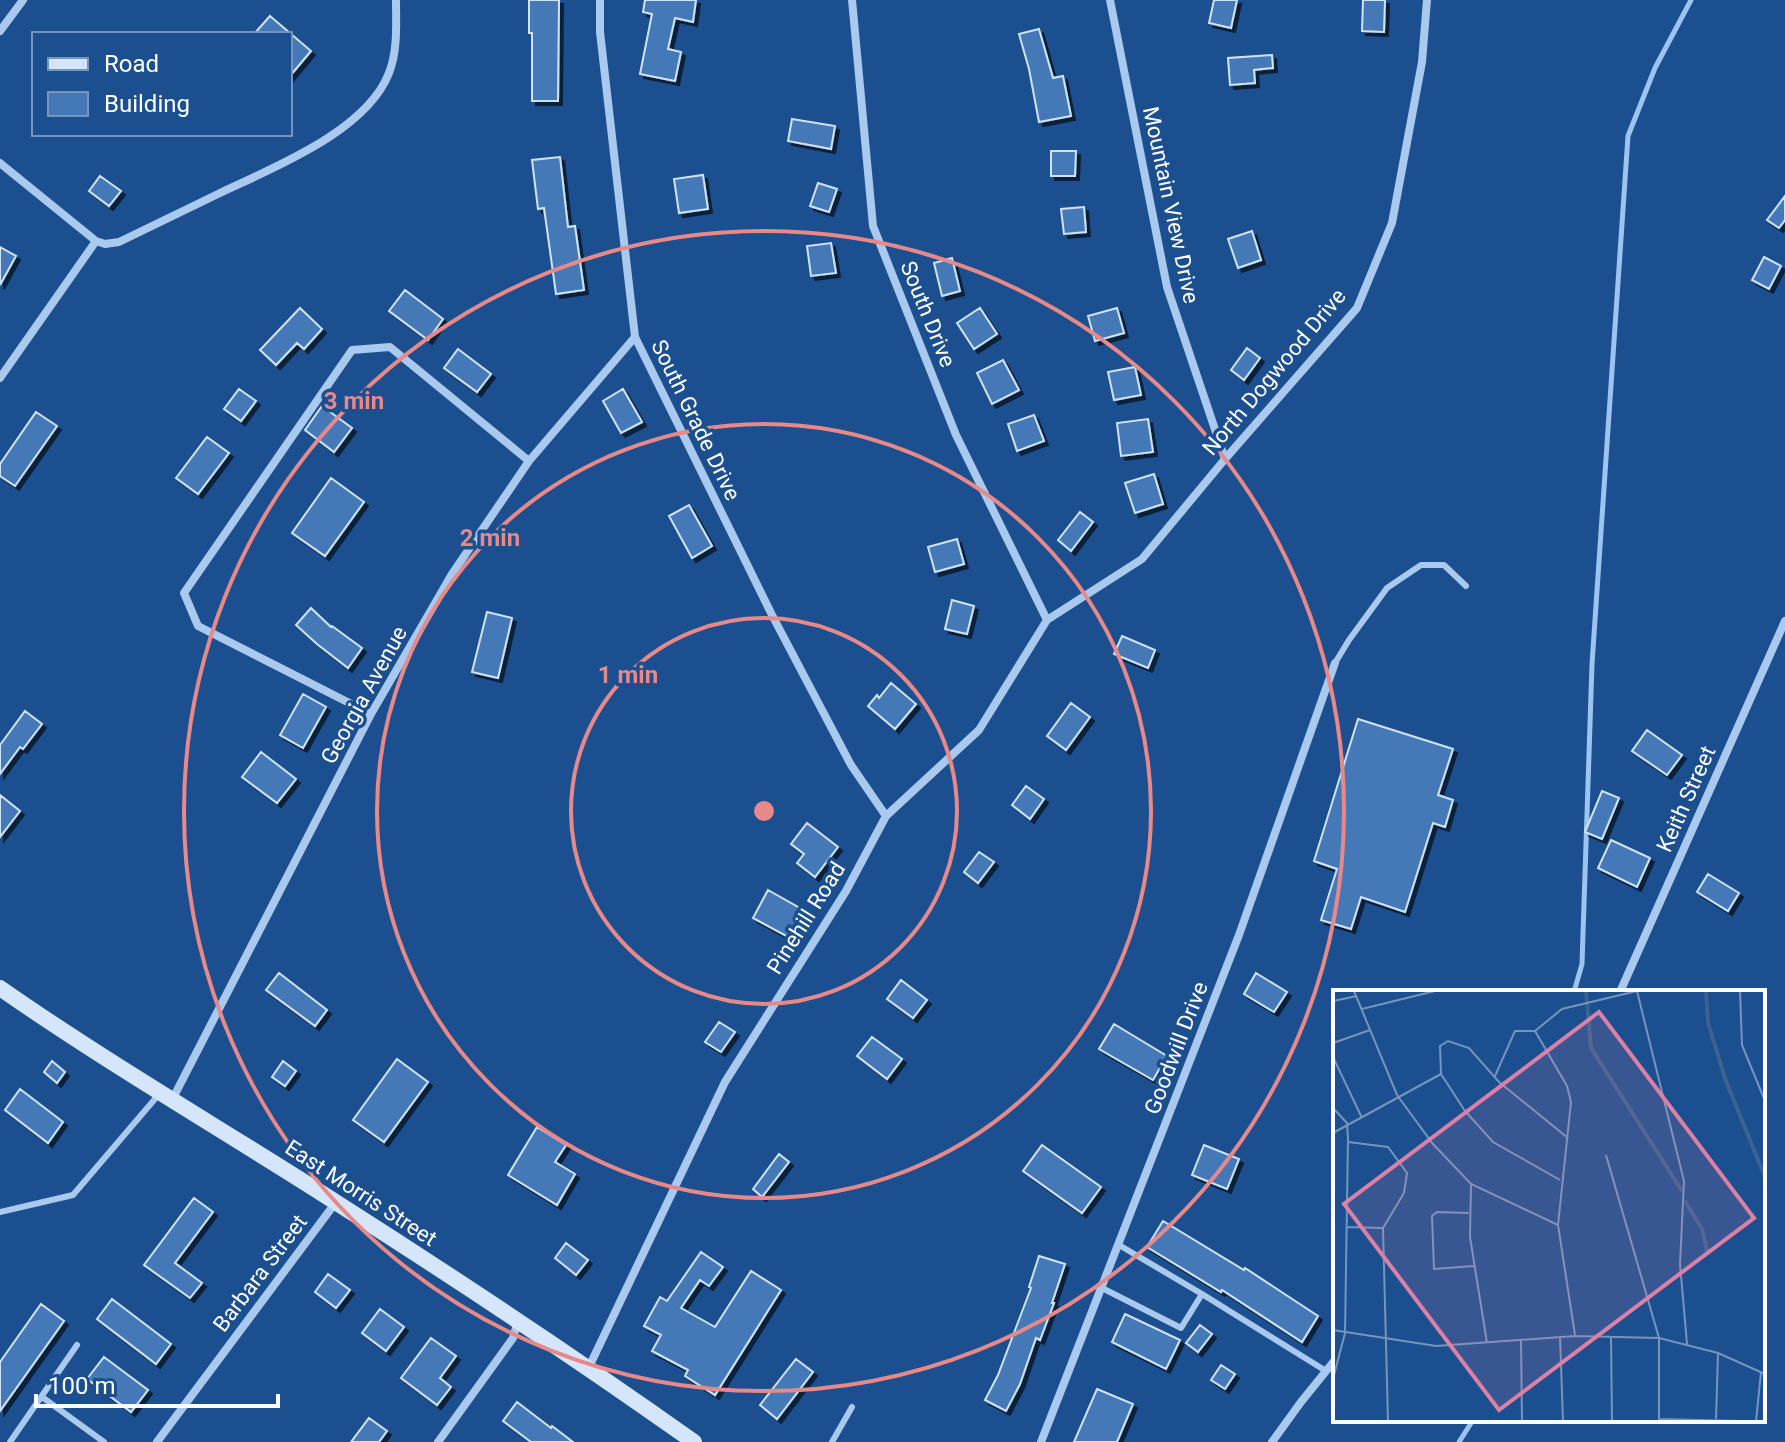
<svg xmlns="http://www.w3.org/2000/svg" width="1785" height="1442" font-family="Roboto,sans-serif">
  <style>
    .lines { fill: none; stroke-linecap: round; stroke-linejoin: round }
    .stream { stroke: #9cc4f0; stroke-width: 5 }
    .building { fill: #4478b7; stroke: #cfe3fa; stroke-width: 2; filter: url(#shadow) }
    .lane { stroke: #a9c9ee; stroke-width: 6 }
    .street { stroke: #a9c9ee; stroke-width: 8 }
    .secondary { stroke: #d6e6fa; stroke-width: 16 }
    .ring { fill: none; stroke: #e88989; stroke-width: 4 }
    .labels { text-anchor: middle; dominant-baseline: central; stroke-width: 7; stroke-linejoin: round; paint-order: stroke }
    .street-label { font-size: 22px; fill: #fff; stroke: #1b4f8f }
    .inset-river { fill: none; stroke: #3c6290; stroke-width: 4 }
    .inset-road { fill: none; stroke: #7695bc; stroke-width: 2 }
    .view { fill: #dd80a5; fill-opacity: 0.15; stroke: #dd80a5; stroke-width: 4 }
    .inset-edge { fill: none; stroke: #fff; stroke-width: 4 }
    .centre { fill: #e88989; stroke: #1b4f8f; stroke-width: 4 }
    .ring-label { font-size: 24px; text-anchor: middle; font-weight: bold; fill: #e88989; stroke: #1b4f8f; stroke-width: 7; stroke-linejoin: round; paint-order: stroke }
  </style>
  <defs>
    <filter id="shadow"><feDropShadow dx="4" dy="4" stdDeviation="0" flood-color="#0009"/></filter>
  </defs>
  <rect width="100%" height="100%" fill="#1b4f8f"/>
  <g class="lines">
    <path class="stream" d="M1574,992l8,-28 10,-300 36,-528 27,-68 36,-68
      M1459,1442l14,-22"/>
  </g>
  <path class="building" d="M529,0h30l-1,101h-26v-68h-3z
    M645,0h51l-3,22 -18,-4 -7,31 13,3 -6,29 -35,-7 12,-60 -9,-2z
    M1214,0h23l-6,28 -22,-5z
    M1363,0h22l-1,32 -22,-1z
    M270,16l41,35 -21,25v-42h-36z
    M1039,29l14,49 10,-2 8,40 -32,6 -10,-53 -10,-35z
    M1272,55l1,13 -19,2 1,13 -25,2 -2,-27z
    M792,119l43,7 -4,23 -43,-8z
    M1051,151h25l-1,25h-24z
    M560,157l8,70 7,-1 9,64 -28,4 -12,-86 -6,1 -6,-49z
    M703,175l5,34 -29,4 -5,-34z
    M100,176l21,15 -12,15 -20,-15z
    M818,183l19,6 -8,23 -19,-6z
    M1785,196v24l-6,8 -12,-8z
    M1084,207l2,25 -22,2 -3,-25z
    M1252,231l9,29 -23,8 -10,-29z
    M831,243l5,30 -25,3 -4,-30z
    M0,247l16,9 -16,29z
    M1764,257l17,9 -12,23 -17,-9z
    M952,258l8,33 -18,5 -8,-33z
    M405,290l38,29 -15,21 -39,-29z
    M300,308l22,21 -18,20 -7,-6 -21,22 -16,-15z
    M980,308l17,26 -23,15 -17,-26z
    M1117,308l7,25 -29,8 -7,-25z
    M1247,348l13,10 -16,22 -13,-10z
    M458,349l33,25 -14,18 -33,-24z
    M1003,360l16,30 -27,14 -15,-31z
    M1135,367l6,28 -27,5 -6,-28z
    M239,389l17,12 -15,20 -17,-12z
    M623,389l19,33 -21,11 -18,-32z
    M322,406l30,22 -18,24 -29,-22z
    M36,412l21,14 -42,60 -15,-10v-12z
    M1034,415l10,26 -27,10 -9,-27z
    M1148,419l5,33 -32,4 -4,-33z
    M207,437l22,16 -31,41 -22,-16z
    M1154,474l9,30 -28,9 -10,-30z
    M331,478l33,24 -39,54 -33,-23z
    M689,505l23,41 -20,12 -23,-42z
    M1080,512l13,10 -22,29 -13,-11z
    M957,539l7,25 -29,8 -7,-25z
    M952,600l22,6 -7,28 -22,-5z
    M311,608l20,19 1,-1 30,22 -14,20 -31,-24 -21,-19z
    M487,612l25,6 -14,60 -26,-6z
    M1122,636l33,14 -7,18 -34,-14z
    M891,683l25,21 -21,25 -27,-23 9,-11 2,3z
    M303,694l23,13 -23,41 -23,-13z
    M1071,703l19,14 -24,33 -19,-14z
    M25,711l17,13 -19,25 -3,-2 -20,27v-29z
    M1358,719l95,30 -15,46 15,5 -8,27 -12,-4 -28,89 -44,-15 -10,32 -30,-9 16,-51 -23,-8z
    M1647,730l35,25 -15,20 -35,-24z
    M261,752l35,27 -19,24 -35,-26z
    M1026,786l18,13 -14,20 -18,-14z
    M1602,791l17,7 -17,41 -17,-7z
    M0,795l20,16 -20,26z
    M807,823l31,24 -23,30 -18,-14 7,-9 -13,-10z
    M1611,840l39,18 -13,29 -39,-19z
    M979,852l15,10 -16,21 -14,-11z
    M1708,874l31,19 -11,18 -31,-19z
    M768,890l37,21 -15,27 -37,-20z
    M279,973l48,37 -12,16 -49,-36z
    M1256,973l31,19 -13,20 -30,-18z
    M901,980l26,20 -14,18 -26,-19z
    M719,1022l16,10 -14,20 -16,-10z
    M1114,1024l53,32 -14,24 -54,-31z
    M872,1037l30,22 -15,20 -30,-23z
    M397,1059l31,23 -44,60 -31,-22z
    M52,1061l13,11 -8,11 -13,-11z
    M283,1061l13,10 -11,15 -13,-9z
    M20,1089l43,33 -15,21 -43,-33z
    M537,1127l29,18 -11,17 20,12 -18,31 -49,-30z
    M1042,1145l59,42 -19,26 -59,-42z
    M1204,1145l35,14 -12,30 -35,-14z
    M779,1154l10,8 -27,35 -9,-8z
    M194,1198l19,14 -38,51 27,20 -12,15 -46,-33z
    M1163,1221l81,49 1,-2 73,48 -16,26 -80,-52 -1,2 -74,-45z
    M566,1243l22,17 -12,15 -21,-17z
    M701,1252l22,15 -14,19 -9,-6 -19,28 34,19 36,-56 30,19 -66,105 -30,-19 3,-6 -36,-19 9,-16 -17,-9 16,-29 7,4z
    M1039,1256l26,8 -13,39h2l-14,37 -4,-2 -16,46 -14,27 -21,-11 13,-25 14,-37 19,-50 -2,-1z
    M328,1274l22,16 -14,18 -21,-16z
    M112,1299l59,45 -15,20 -59,-45z
    M41,1304l23,17 -64,90v-49z
    M380,1309l24,18 -18,24 -24,-18z
    M1125,1314l55,26 -14,29 -54,-27z
    M1200,1325l12,9 -14,18 -12,-9z
    M431,1338l25,18 -16,22 11,9 -14,18 -36,-27z
    M104,1357l44,33 -17,22 -44,-33z
    M796,1359l17,13 -36,47 -17,-14z
    M1221,1365l14,9 -10,15 -14,-9z
    M1097,1389l36,15 -16,38h-43z
    M517,1402l34,26 1,-2 21,16h-42l-28,-21z
    M369,1418l18,13 -8,11h-28z"/>
  <g class="lines">
    <path class="lane" d="M1335,663l14,-23 38,-52 34,-23h23l22,21
      M0,1212l73,-17 87,-102
      M1102,1288l79,40 21,-34 -83,-49
      M1202,1294l124,77
      M42,1397l62,45
      M10,1442l67,-97
      M832,1442l20,-35"/>
    <path class="street" d="M600,0v32l35,305 137,278 79,150 35,51
      M852,0l21,226 83,209 91,185
      M1110,0l57,287 58,172
      M0,31l23,-31
      M0,163l96,78
      M0,378l96,-137 9,3 14,-2c33,-16 66,-32 99,-48 54,-26 148,-62 171,-121 9,-23 7,-49 7,-73
      M371,714l-173,-88 -14,-33 168,-243 38,-3 139,114
      M1620,992l165,-371
      M172,1100l199,-386 81,-140 77,-113 106,-124
      M589,1367l136,-285 121,-191 40,-75 93,-86 68,-110 95,-61 83,-100 132,-151 35,-85 30,-161 5,-62
      M157,1442l179,-240
      M438,1442l75,-104 5,-17
      M1041,1442l198,-507 96,-272
      M1272,1442l29,-40 34,-42"/>
    <path class="secondary" d="M0,988c109,76 225,143 337,215 121,77 240,156 357,239"/>
  </g>
  <g class="ring">
    <circle cx="764" cy="811" r="193"/>
    <circle cx="764" cy="811" r="387"/>
    <circle cx="764" cy="811" r="580"/>
  </g>
  <g class="labels">
    <g class="street-label">
      <text transform="translate(1171 205) rotate(78)">Mountain View Drive</text>
      <text transform="translate(928 314) rotate(68)">South Drive</text>
      <text transform="translate(1274 372) rotate(-50)">North Dogwood Drive</text>
      <text transform="translate(696 420) rotate(64)">South Grade Drive</text>
      <text transform="translate(364 695) rotate(-61)">Georgia Avenue</text>
      <text transform="translate(1686 799) rotate(-66)">Keith Street</text>
      <text transform="translate(806 918) rotate(-58)">Pinehill Road</text>
      <text transform="translate(1176 1048) rotate(-69)">Goodwill Drive</text>
      <text transform="translate(361 1193) rotate(33)">East Morris Street</text>
      <text transform="translate(260 1273) rotate(-53)">Barbara Street</text>
    </g>
  </g>
  <g transform="translate(1333 990)">
    <rect width="432" height="432" fill="#1b4f8f"/>
    <path class="inset-river" d="M253,1l5,57 91,143M373,1l2,32 18,58 39,96M352,211l17,28 6,26"/>
    <path class="inset-road" d="M21,1l43,104 36,49 38,40 87,41M407,1l2,54 23,56M0,11l24,-5M29,19l73,-18M202,41l27,-22 75,-18 47,190 -4,83 7,80M0,53l37,-13M0,67l29,61M162,86l20,-45h20l32,55 4,16 -13,123 17,110M0,118l14,15 1,15 -3,195 -12,46M0,143l108,-59M15,152l40,5 19,26 -3,20 -21,35 5,193M273,165l53,183v83M227,190l-67,-38 -28,-31 -24,-37 -1,-28 8,-5 21,7 30,34 69,56M138,194l-1,53 17,106M136,223l-32,-1 -5,4 2,53 40,-3M14,237l36,1M0,340l103,16 139,-10 84,2 59,15 47,21M278,346l1,85M227,347l3,84M188,350l1,81M326,429l80,2M383,429l2,-66M423,431l5,-49"/>
    <path class="view" d="M266,22l155,206 -255,192 -155,-206z"/>
    <rect width="432" height="432" class="inset-edge"/>
  </g>
  <circle cx="764" cy="811" r="12" class="centre"/>
  <g class="ring-label">
    <text x="354" y="409">3 min</text>
    <text x="490" y="546">2 min</text>
    <text x="628" y="683">1 min</text>
  </g>
  <rect x="32" y="32" width="260" height="104" fill="#1b4f8f" stroke="#7695bc" stroke-width="2"/>
  <rect x="48" y="58" width="40" height="12" fill="#d6e6fa" stroke="#7695bc" stroke-width="2"/>
  <text x="104" y="72" font-size="24" fill="#ffffff">Road</text>
  <rect x="48" y="92" width="40" height="24" fill="#4478b7" stroke="#7695bc" stroke-width="2"/>
  <text x="104" y="112" font-size="24" fill="#ffffff">Building</text>
  <path d="M36 1394v12h242v-12" fill="none" stroke="#ffffff" stroke-width="4"/>
  <text x="48" y="1394" font-size="24" fill="#ffffff" stroke="#1b4f8f" stroke-width="6" paint-order="stroke">100 m</text>
</svg>
